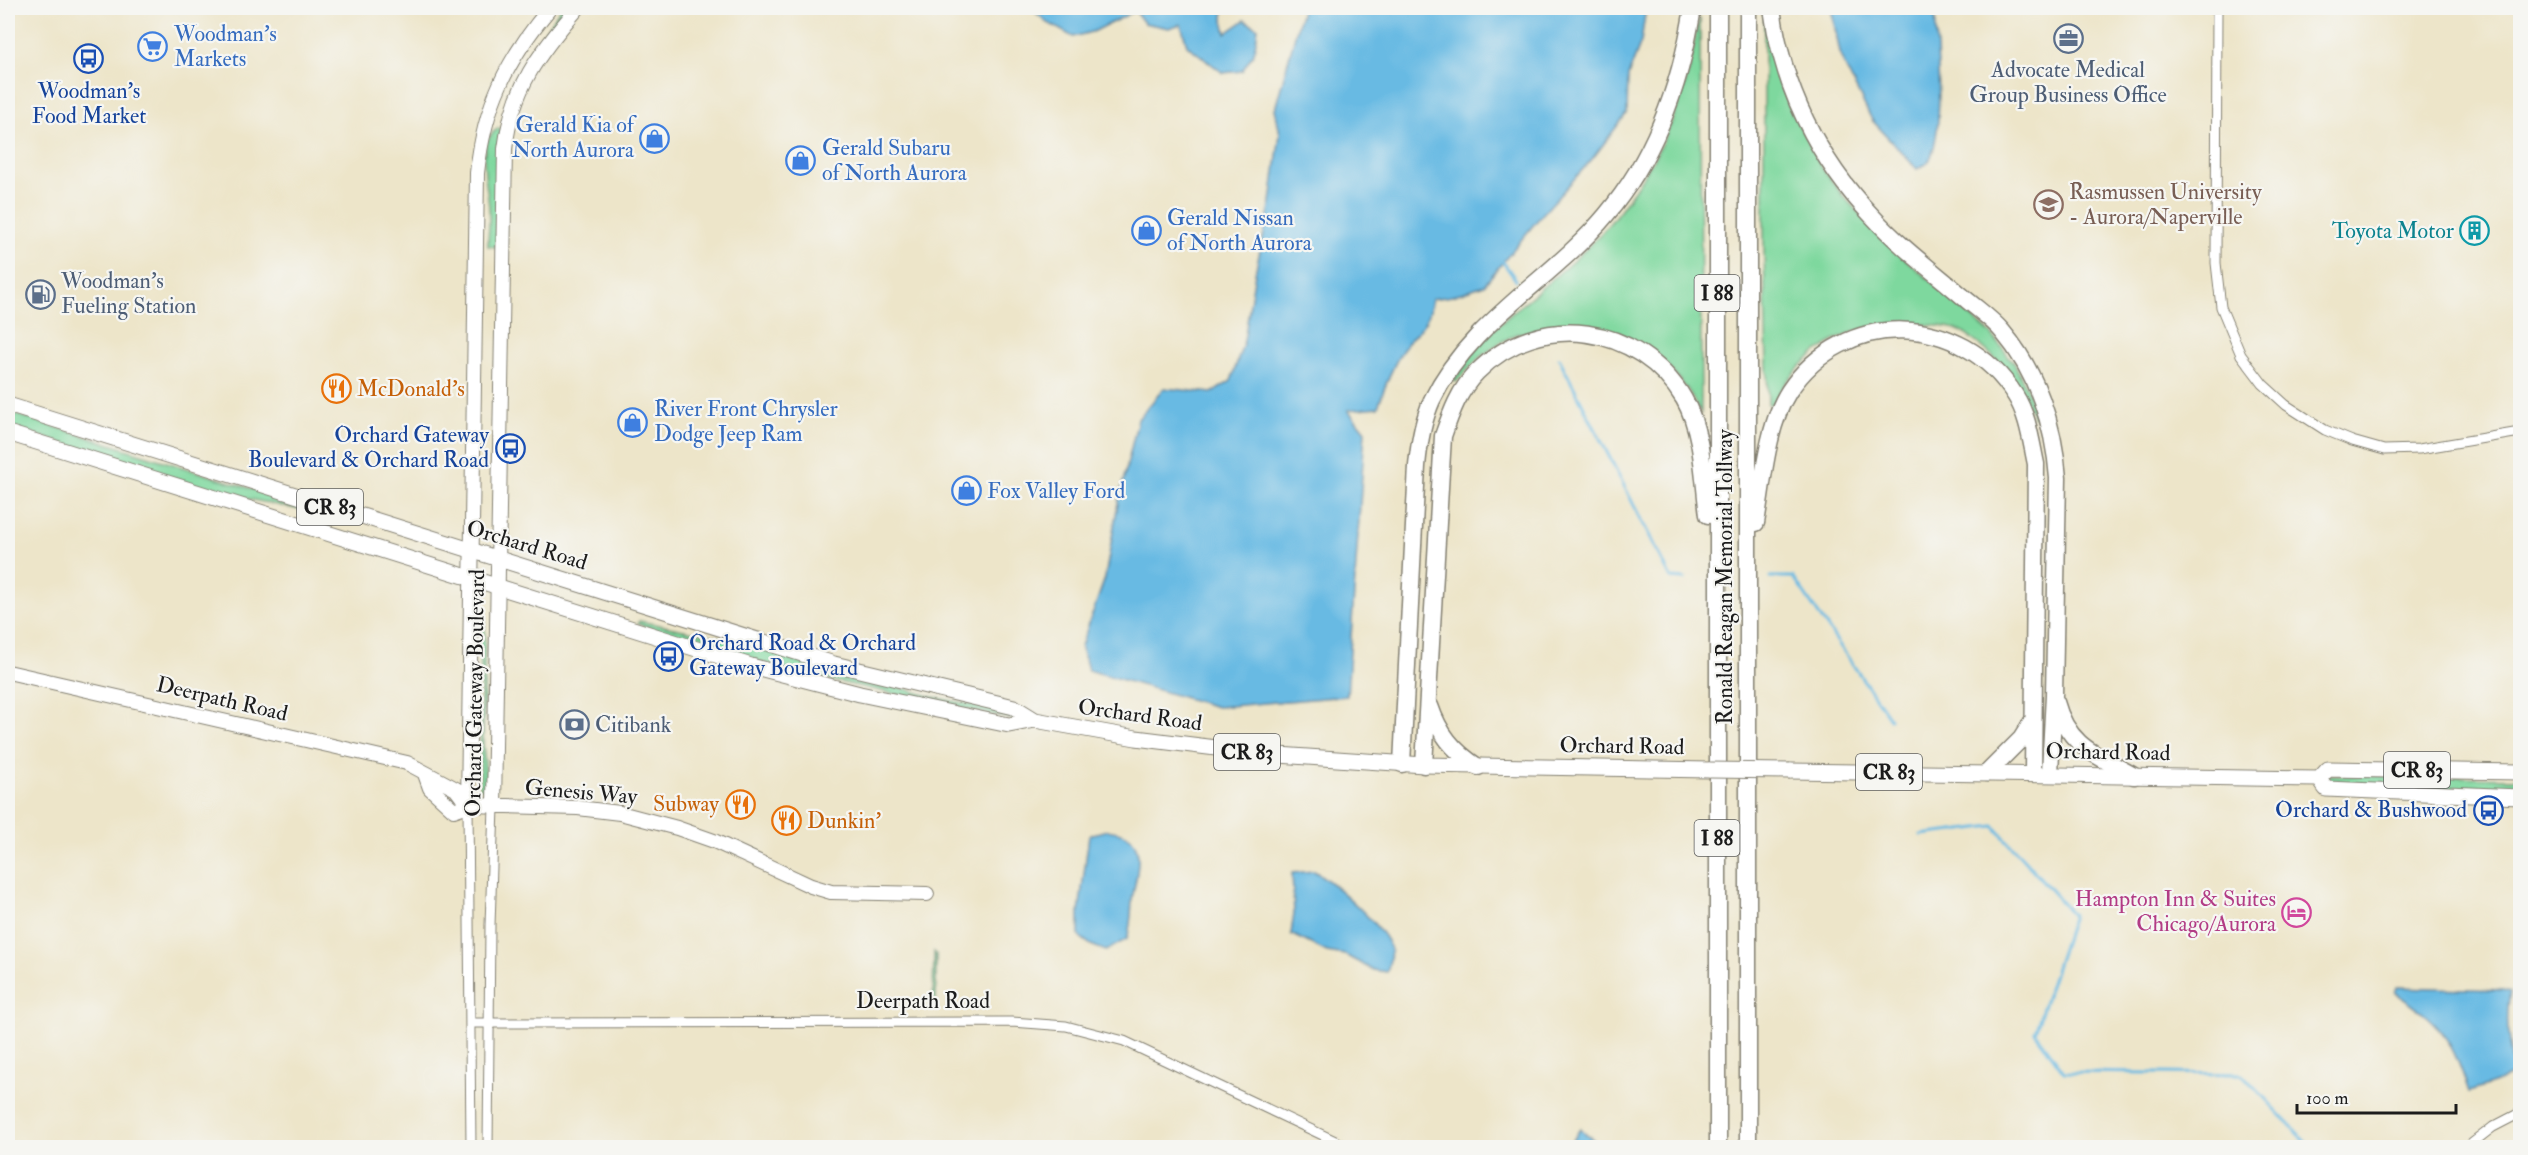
<svg xmlns="http://www.w3.org/2000/svg" width="2528" height="1155" font-family="'IM FELL Double Pica',serif">
  <style>
    .green { fill: #7ed89e; stroke: #4d7a5d; stroke-width: 1.5 }
    .water { fill: #67bae3; stroke: #426b80; stroke-width: 1.5 }
    .lines { fill: none; stroke-linecap: round; stroke-linejoin: round }
    .stream { stroke: #67bae3; stroke-width: 3 }
    .street-casing { stroke: #848072; stroke-width: 11 }
    .secondary-casing { stroke: #848072; stroke-width: 16 }
    .primary-casing { stroke: #848072; stroke-width: 17 }
    .highway-casing { stroke: #848072; stroke-width: 19 }
    .street { stroke: #fff; stroke-width: 9 }
    .secondary { stroke: #fff; stroke-width: 14 }
    .primary { stroke: #fff; stroke-width: 15 }
    .highway { stroke: #fff; stroke-width: 16 }
    .primary-bridge-casing { stroke: #848072; stroke-width: 17; stroke-linecap: butt }
    .primary-bridge { stroke: #fff; stroke-width: 15 }
    .labels { text-anchor: middle; dominant-baseline: central; stroke-width: 4.5; stroke-linejoin: round; paint-order: stroke }
    .shield { fill: #f6f6f2; stroke: #5d5d5c; stroke-width: 1.5 }
    .shield-label { font-size: 21px; font-weight: bold; fill: #1c1c1c }
    .shop-label { font-size: 22px; fill: #366cbe; stroke: #f6f6f2; text-anchor: start }
    .service-label { font-size: 22px; fill: #4e5e75; stroke: #f6f6f2; text-anchor: start }
    .transit-label { font-size: 22px; fill: #164399; stroke: #f6f6f2; text-anchor: end }
    .education-label { font-size: 22px; fill: #785e54; stroke: #f6f6f2; text-anchor: start }
    .culture-label { font-size: 22px; fill: #0d838f; stroke: #f6f6f2; text-anchor: end }
    .food-label { font-size: 22px; fill: #c56008; stroke: #f6f6f2; text-anchor: start }
    .street-label { font-size: 22px; fill: #1c1c1c; stroke: #f6f6f2 }
    .hotel-label { font-size: 22px; fill: #b23c85; stroke: #f6f6f2; text-anchor: end }
  </style>
  <rect width="100%" height="100%" fill="#f6f6f2"/>
  <filter id="ink" filterUnits="userSpaceOnUse"><feTurbulence type="fractalNoise" baseFrequency=".0167" numOctaves="2"/><feDisplacementMap in="SourceGraphic" scale="12" xChannelSelector="R" yChannelSelector="G"/><feConvolveMatrix kernelMatrix="1 2 1 2 8 2 1 2 1" color-interpolation-filters="sRGB"/></filter>
  <filter id="wash" filterUnits="userSpaceOnUse"><feTurbulence type="fractalNoise" baseFrequency=".008" numOctaves="4" result="noise"/><feDisplacementMap in="SourceGraphic" scale="24" xChannelSelector="R" yChannelSelector="G"/><feGaussianBlur stdDeviation="1.35" result="paint"/><feColorMatrix in="noise" values="0 0 0 0 0 0 0 0 0 0 0 0 0 0 0 0 0 1.4 0 .05"/><feComposite in="paint" operator="in"/></filter>
  <g filter="url(#wash)">
    <rect width="100%" height="100%" fill="#ede5c9"/>
    <path class="green" d="M561,8h8l-43,54 -14,24 16,-30z
      M1700,18l1,395 -13,-23 -24,-28 -31,-22 -22,-9 -92,2 -18,9 -21,15 -24,25 -3,-2c38,-64 111,-100 157,-157 32,-40 59,-85 74,-135 3,-10 6,-20 8,-30 3,-13 3,-28 8,-40z
      M1764,19l25,88 33,61 21,28 44,47 104,91 23,29 12,24 11,30 -3,1c-14,-32 -32,-58 -61,-78 -4,-3 -10,-8 -15,-10 -10,-4 -25,-4 -36,-6 -64,-7 -120,25 -150,81l-4,-1 -4,-153z
      M499,128l2,2 -3,22 -2,95 -8,-1c0,-12 2,-25 1,-38 -1,-22 -15,-66 10,-80z
      M8,412l317,100 -1,3 -108,-23 -208,-66z
      M485,613l-2,131 4,42 -2,4 -5,-2v-4l1,-114 -3,-50 1,-4z
      M639,621l99,20 195,56 86,17 -1,6 -183,-39 -84,-21 -113,-36z
      M2325,775l195,3v14l-196,-10z
      M934,952l2,2v48l-3,-2z"/>
    <path class="water" d="M1035,8h156l4,2 29,-2 -1,11 3,14 19,-13 13,8 -4,25 -12,18 -19,2 -36,-28 -6,-21 -12,4 -25,-5 -9,-12 -40,20 -22,6 -25,-14 -14,-12z
      M1301,8h345l-5,34 -13,34 -1,37 -34,45 -53,59 -56,68 -32,11 -20,3c-3,29 -16,29 -30,52 -11,18 -18,37 -24,56l-30,3 17,21 -18,265 -130,11 -129,-37 -7,-24 24,-68 13,-75 20,-84 26,-31 48,5 19,-12 13,-40 11,-68 16,-71 9,-68 -5,-25 27,-99z
      M1831,8h104c1,42 10,111 -4,149 -2,7 -9,9 -14,12l-45,-49 -31,-62z
      M1107,830c5,1 14,2 19,5 22,13 8,46 6,66 -1,14 -1,24 -5,38l-21,12 -15,-6 -12,-9v-24l10,-77z
      M1314,871c19,11 70,56 76,77 2,7 -1,17 -3,24l-14,-2 -28,-15 -18,-3 -36,-18 3,-21 -2,-40z
      M2397,987l106,3 7,2c-5,28 -2,54 4,81l-18,10 -27,9c-18,-54 -27,-68 -74,-99z
      M1580,1129l22,18h-33z"/>
    <g class="lines">
      <path class="stream" d="M1503,262l13,18
        M1559,358l112,220 13,1
        M1770,577h23l97,142
        M1921,835l73,-9 79,89 -38,117 29,40 178,2 70,74"/>
    </g>
  </g>
  <g filter="url(#ink)">
    <g class="lines">
      <defs>
        <path id="street" d="M2217,8l-1,255 5,44 20,48 22,29 23,21 39,25 27,11 32,9 35,-1 101,-17
          M468,805l3,343
          M470,1023l542,-1 54,4 58,15 226,107
          M488,1148l2,-223 4,-118
          M2466,1148l27,-21 27,-14"/>
        <path id="secondary" d="M8,672l399,91 49,26 12,16
          M425,774l5,14 24,22 14,-5 110,3 42,5 57,15 37,13 97,45 20,6 96,2
          M468,805l9,-632c7,-67 30,-114 73,-165
          M494,807l11,-658c7,-61 34,-96 73,-141"/>
        <path id="primary" d="M8,405l826,259 180,43 21,13
          M8,433l743,233 109,28 149,31 26,-5 101,18 128,16 160,11 286,5
          M1790,771l529,8 7,10 194,8
          M2319,779l9,-10 192,3"/>
        <path id="highway" d="M1718,8v1140
          M1772,8c10,78 46,152 101,209 28,31 64,57 95,84 12,10 25,19 34,30 35,41 52,94 56,147l-4,217 -4,78
          M1756,523c7,-41 11,-98 33,-132 56,-84 173,-79 226,4 13,20 16,46 21,69l-3,309
          M2056,702c12,45 41,53 78,74
          M1430,706c9,27 23,45 48,61
          M1402,764l15,-298c2,-22 6,-46 15,-66 38,-79 120,-120 174,-185 50,-59 75,-132 87,-207
          M1424,765l19,-329c8,-23 16,-46 34,-64 63,-63 162,-48 207,27 19,33 19,79 24,116
          M1987,773l34,-34 12,-19
          M1748,1148v-1140"/>
      </defs>
      <use href="#street" class="street-casing"/>
      <use href="#secondary" class="secondary-casing"/>
      <use href="#primary" class="primary-casing"/>
      <use href="#highway" class="highway-casing"/>
      <use href="#street" class="street"/>
      <use href="#secondary" class="secondary"/>
      <use href="#primary" class="primary"/>
      <use href="#highway" class="highway"/>
      <defs>
        <path id="primary-bridge" d="M1710,770l80,1"/>
      </defs>
      <use href="#primary-bridge" class="primary-bridge-casing"/>
      <use href="#primary-bridge" class="primary-bridge"/>
    </g>
  </g>
  <defs>
    <symbol id="office-ring" viewBox="-11 -11 22 22"><circle r="9.5" fill="#f6f6f2" stroke="#5c6f8a" stroke-width="1.5"/><path d="M-6-3h4V-5.5h4V-3h4V5H-6ZM-1-4.5V-3h2v-1.5ZM-6 0V1H6V0Z" fill="#5c6f8a"/></symbol>
    <symbol id="supermarket-ring" viewBox="-11 -11 22 22"><circle r="9.5" fill="#f6f6f2" stroke="#3f7fe0" stroke-width="1.5"/><path d="M-6-5.5h2.5l.6 2H6L4.5 2H-2.5L-4.4-4H-6ZM-1.5 3.2a1.3 1.3 0 1 0 .1 0ZM3 3.2a1.3 1.3 0 1 0 .1 0Z" fill="#3f7fe0"/></symbol>
    <symbol id="bus-ring" viewBox="-11 -11 22 22"><circle r="9.5" fill="#f6f6f2" stroke="#1a4fb4" stroke-width="1.5"/><path d="M-5-6H5V4H4V6H2V4H-2V6H-4V4H-5ZM-3.5-4V0h7V-4ZM-3.5 1.2v1.5H-2V1.2ZM2 1.2v1.5H3.5V1.2Z" fill="#1a4fb4"/></symbol>
    <symbol id="shop-ring" viewBox="-11 -11 22 22"><circle r="9.5" fill="#f6f6f2" stroke="#3f7fe0" stroke-width="1.5"/><path d="M-5-2.5h2.3a2.7 3.5 0 0 1 5.4 0H5L5.5 6h-11ZM-1.5-2.5h3a1.5 2.3 0 0 0-3 0Z" fill="#3f7fe0"/></symbol>
    <symbol id="university-ring" viewBox="-11 -11 22 22"><circle r="9.5" fill="#f6f6f2" stroke="#8d6e63" stroke-width="1.5"/><path d="M0-5L7-2L0 1L-7-2ZM-4 1L0 2.5L4 1V4Q0 6-4 4Z" fill="#8d6e63"/></symbol>
    <symbol id="building-ring" viewBox="-11 -11 22 22"><circle r="9.5" fill="#f6f6f2" stroke="#0f9aa8" stroke-width="1.5"/><path d="M-4-6H4V6H1V3H-1V6H-4ZM-2.5-4.3h1.7v1.8h-1.7ZM.8-4.3h1.7v1.8H.8ZM-2.5-1h1.7V.8h-1.7ZM.8-1h1.7V.8H.8Z" fill="#0f9aa8"/></symbol>
    <symbol id="fuel-ring" viewBox="-11 -11 22 22"><circle r="9.5" fill="#f6f6f2" stroke="#5c6f8a" stroke-width="1.5"/><path d="M-5.5-6h7V0h2V4h1.3V-2.5L3-4.5l.8-.8L6-3V5H2.5V1h-1V6h-7ZM-4.2-4.7v3.2H.2V-4.7Z" fill="#5c6f8a"/></symbol>
    <symbol id="restaurant-ring" viewBox="-11 -11 22 22"><circle r="9.5" fill="#f6f6f2" stroke="#e8710a" stroke-width="1.5"/><path d="M-5-6h1v4h1v-4h1v4h1v-4h1v5L-1.5 .5V6h-2V.5L-5-1ZM5-6V6H3V1.5H1.5Q1.5-4 5-6Z" fill="#e8710a"/></symbol>
    <symbol id="bank-ring" viewBox="-11 -11 22 22"><circle r="9.5" fill="#f6f6f2" stroke="#5c6f8a" stroke-width="1.5"/><path d="M-6-4H6V4H-6ZM0-2.3a2.3 2.3 0 1 0 0 4.6a2.3 2.3 0 1 0 0-4.6Z" fill="#5c6f8a"/></symbol>
    <symbol id="hotel-ring" viewBox="-11 -11 22 22"><circle r="9.5" fill="#f6f6f2" stroke="#d1479c" stroke-width="1.5"/><path d="M-6-4.5h1.5V1H6V5H4.5V3h-9V5H-6ZM-4 0a1.8 1.8 0 1 1 3.6 0ZM.5 0V-2.5h3Q6-2.5 6 0Z" fill="#d1479c"/></symbol>
  </defs>
  <g fill-rule="evenodd">
    <use href="#office-ring" x="2052" y="22" width="33" height="33"/>
    <use href="#supermarket-ring" x="136" y="30" width="33" height="33"/>
    <use href="#bus-ring" x="72" y="42" width="33" height="33"/>
    <use href="#shop-ring" x="638" y="122" width="33" height="33"/>
    <use href="#shop-ring" x="784" y="144" width="33" height="33"/>
    <use href="#university-ring" x="2032" y="188" width="33" height="33"/>
    <use href="#shop-ring" x="1130" y="214" width="33" height="33"/>
    <use href="#building-ring" x="2458" y="214" width="33" height="33"/>
    <use href="#fuel-ring" x="24" y="278" width="33" height="33"/>
    <use href="#restaurant-ring" x="320" y="372" width="33" height="33"/>
    <use href="#shop-ring" x="616" y="406" width="33" height="33"/>
    <use href="#bus-ring" x="494" y="432" width="33" height="33"/>
    <use href="#shop-ring" x="950" y="474" width="33" height="33"/>
    <use href="#bus-ring" x="652" y="640" width="33" height="33"/>
    <use href="#bank-ring" x="558" y="708" width="33" height="33"/>
    <use href="#restaurant-ring" x="724" y="788" width="33" height="33"/>
    <use href="#bus-ring" x="2472" y="794" width="33" height="33"/>
    <use href="#restaurant-ring" x="770" y="804" width="33" height="33"/>
    <use href="#hotel-ring" x="2280" y="896" width="33" height="33"/>
  </g>
  <g class="labels">
    <g class="shield">
      <rect x="1694.5" y="275" width="45" height="36" rx="4.5"/>
      <rect x="297" y="489" width="66" height="36" rx="4.5"/>
      <rect x="1214" y="734" width="66" height="36" rx="4.5"/>
      <rect x="2384" y="752" width="66" height="36" rx="4.5"/>
      <rect x="1856" y="754" width="66" height="36" rx="4.5"/>
      <rect x="1694.5" y="820" width="45" height="36" rx="4.5"/>
    </g>
    <g class="shield-label">
      <text x="1717" y="293">I 88</text>
      <text x="330" y="507">CR 83</text>
      <text x="1247" y="752">CR 83</text>
      <text x="2417" y="770">CR 83</text>
      <text x="1889" y="772">CR 83</text>
      <text x="1717" y="838">I 88</text>
    </g>
    <g class="shop-label">
      <text x="174" y="34">Woodman's<tspan x="174" dy="25">Markets</tspan></text>
      <text x="634" y="125" text-anchor="end">Gerald Kia of<tspan x="634" dy="25">North Aurora</tspan></text>
      <text x="822" y="148">Gerald Subaru<tspan x="822" dy="25">of North Aurora</tspan></text>
      <text x="1167" y="218">Gerald Nissan<tspan x="1167" dy="25">of North Aurora</tspan></text>
      <text x="654" y="409">River Front Chrysler<tspan x="654" dy="25">Dodge Jeep Ram</tspan></text>
      <text x="987" y="491">Fox Valley Ford</text>
    </g>
    <g class="service-label">
      <text x="2068" y="70" text-anchor="middle">Advocate Medical<tspan x="2068" dy="25">Group Business Office</tspan></text>
      <text x="61" y="281">Woodman's<tspan x="61" dy="25">Fueling Station</tspan></text>
      <text x="595" y="725">Citibank</text>
    </g>
    <g class="transit-label">
      <text x="89" y="91" text-anchor="middle">Woodman's<tspan x="89" dy="25">Food Market</tspan></text>
      <text x="489" y="435">Orchard Gateway<tspan x="489" dy="25">Boulevard &amp; Orchard Road</tspan></text>
      <text x="689" y="643" text-anchor="start">Orchard Road &amp; Orchard<tspan x="689" dy="25">Gateway Boulevard</tspan></text>
      <text x="2467" y="810">Orchard &amp; Bushwood</text>
    </g>
    <g class="education-label">
      <text x="2069" y="192">Rasmussen University<tspan x="2069" dy="25">- Aurora/Naperville</tspan></text>
    </g>
    <g class="culture-label">
      <text x="2454" y="231">Toyota Motor</text>
    </g>
    <g class="food-label">
      <text x="357" y="389">McDonald's</text>
      <text x="719" y="804" text-anchor="end">Subway</text>
      <text x="807" y="821">Dunkin'</text>
    </g>
    <g class="street-label">
      <text transform="translate(527 545) rotate(17)">Orchard Road</text>
      <text transform="translate(1725 577) rotate(-90)">Ronald Reagan Memorial Tollway</text>
      <text transform="translate(475 693) rotate(-89)">Orchard Gateway Boulevard</text>
      <text transform="translate(222 699) rotate(13)">Deerpath Road</text>
      <text transform="translate(1140 715) rotate(8)">Orchard Road</text>
      <text transform="translate(1622 746) rotate(1)">Orchard Road</text>
      <text transform="translate(2108 752) rotate(1)">Orchard Road</text>
      <text transform="translate(581 792) rotate(5)">Genesis Way</text>
      <text x="923" y="1001">Deerpath Road</text>
    </g>
    <g class="hotel-label">
      <text x="2276" y="899">Hampton Inn &amp; Suites<tspan x="2276" dy="25">Chicago/Aurora</tspan></text>
    </g>
  </g>
  <rect width="2528" height="1155" fill="none" stroke="#f6f6f2" stroke-width="30"/>
  <path d="M2297 1104v9h159v-9" fill="none" stroke="#1c1c1c" stroke-width="3"/>
  <text x="2306" y="1104" font-size="18" fill="#1c1c1c" stroke="#f6f6f2" stroke-width="4.5" paint-order="stroke">100 m</text>
</svg>
